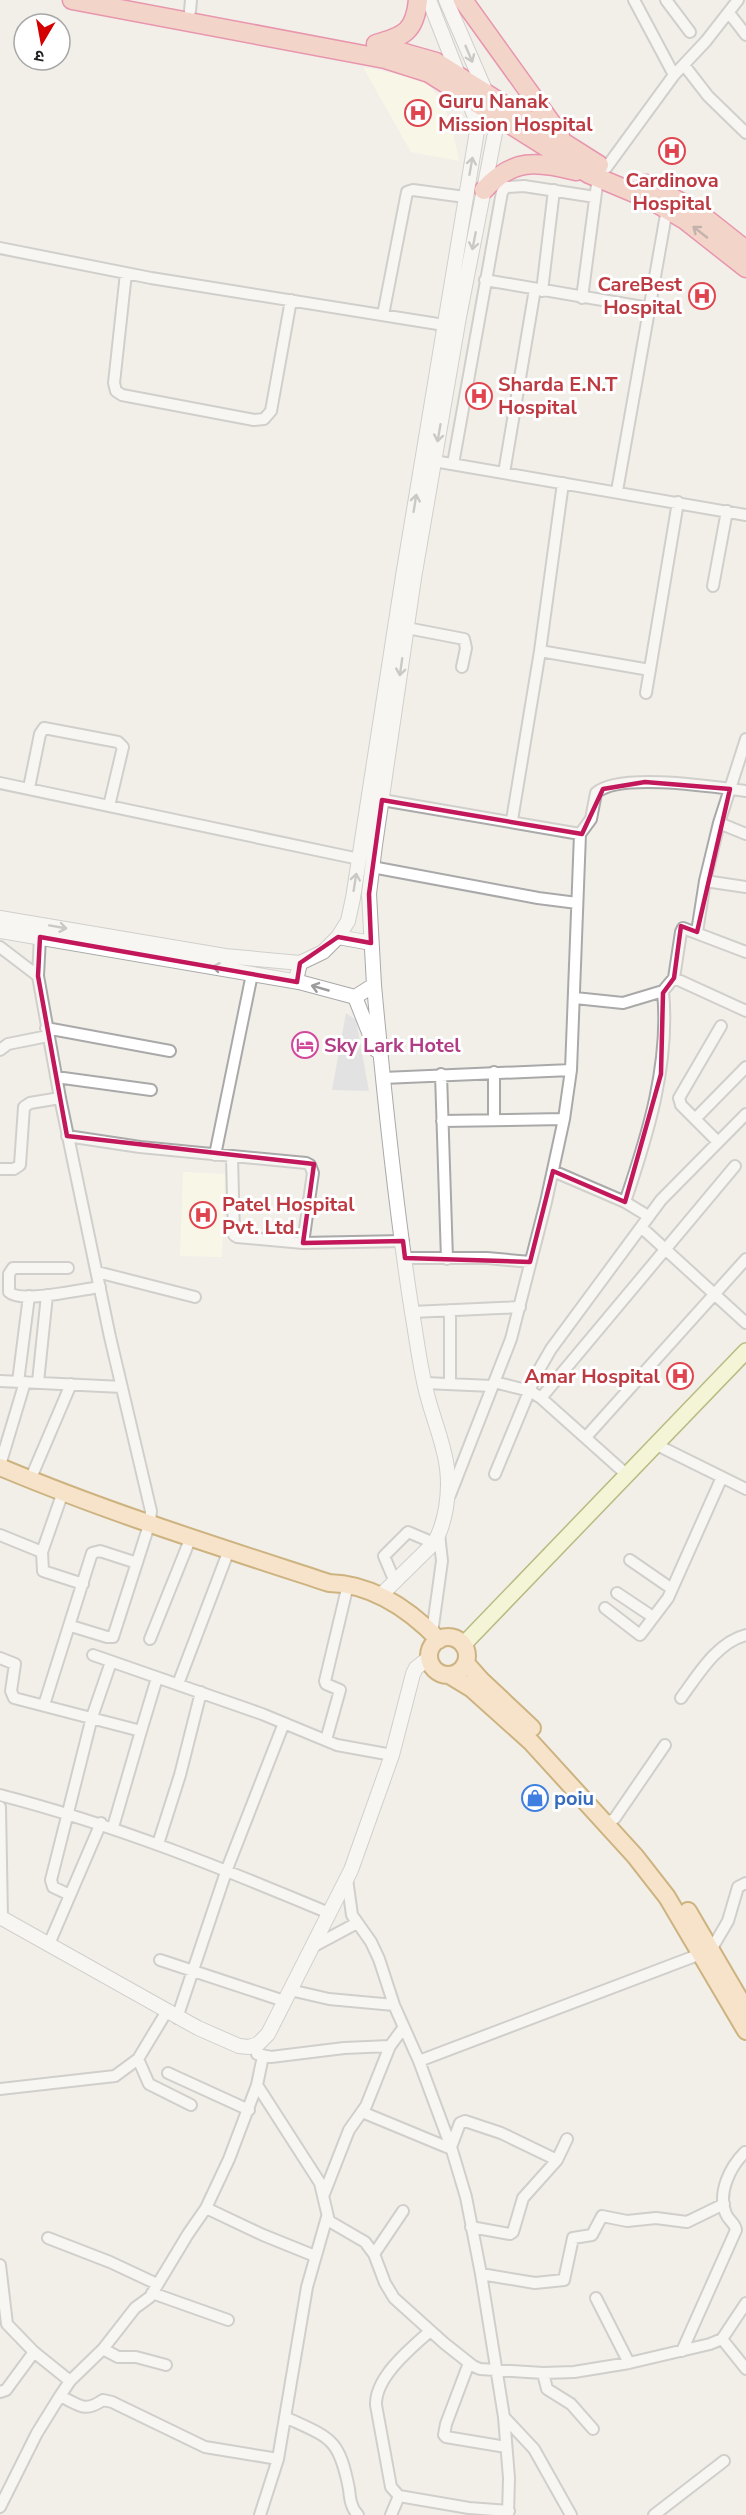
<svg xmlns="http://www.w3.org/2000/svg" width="746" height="2515" font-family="'Nunito Sans','Noto Sans Devanagari',sans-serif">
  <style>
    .education { fill: #ffffe5 }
    .parking { fill: #e2e2e2 }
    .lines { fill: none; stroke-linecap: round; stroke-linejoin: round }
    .minor-casing { stroke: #a9a9a9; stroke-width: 14 }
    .tertiary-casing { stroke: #a9a9a9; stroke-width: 16 }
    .secondary-casing { stroke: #707d05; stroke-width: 18 }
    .primary-casing { stroke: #a06b00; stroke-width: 20 }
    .trunk-casing { stroke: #dc2a67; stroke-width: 21 }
    .minor { stroke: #fff; stroke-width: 10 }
    .tertiary { stroke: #fff; stroke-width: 14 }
    .secondary { stroke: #f7fabf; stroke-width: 15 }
    .primary { stroke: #fcd6a4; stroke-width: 16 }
    .trunk { stroke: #f2b4a3; stroke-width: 18 }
    .oneway { stroke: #9c9c9c }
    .oneway2 { stroke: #8a6b62 }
    .marked { fill: none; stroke: #c2185b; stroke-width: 4.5; stroke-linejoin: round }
    .labels { text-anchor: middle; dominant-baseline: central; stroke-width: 6; stroke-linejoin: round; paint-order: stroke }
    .health-label { font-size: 20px; font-weight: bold; fill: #be3a42; stroke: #fff; text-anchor: start }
    .hotel-label { font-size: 20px; font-weight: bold; fill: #b23c85; stroke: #fff; text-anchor: start }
    .shop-label { font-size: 20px; font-weight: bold; fill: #366cbe; stroke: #fff; text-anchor: start }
  </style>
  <rect width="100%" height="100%" fill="#f2efe9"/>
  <path class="education" d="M363,67l61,13 17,20 11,27 7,34 -48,-9z
    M183,1172l42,2 -3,83 -42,-1z"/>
  <path class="parking" d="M346,1013l10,7 13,71 -37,-1z"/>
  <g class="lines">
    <defs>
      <path id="minor" d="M634,0l40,75
        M666,0l24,32
        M190,11l1,-11
        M729,13l17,22
        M684,65l24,31 38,37
        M606,168l68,-93 32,-34 32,-41
        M0,248l151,30 293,47
        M126,273l-12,110 2,8 6,4 132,25 10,-1 7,-8 20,-111
        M485,280l164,28
        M542,291l12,-101
        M582,298l16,-121
        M383,315l24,-123 6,-2 52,7
        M434,461l312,54
        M453,464l49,-272 4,-5 18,-1 71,11
        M504,473l31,-184
        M617,491l50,-282
        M713,586l14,-75
        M407,628l57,11 2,9 -4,19
        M540,651l110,19
        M646,693l32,-191
        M0,783l359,76
        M29,788l11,-54 4,-6 74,14 5,5 -14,59
        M382,800l198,34
        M512,820l28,-169 23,-168
        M719,823l27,11
        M372,867l166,31 39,5
        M705,881l41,6
        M697,932l8,-51 14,-58 27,-84
        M40,937l-2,39 22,122 50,239 41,174 -1,11 -37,115h-6l-36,-11
        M0,947l38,29
        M674,978l72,33
        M663,991l11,-13 7,-46 2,-4 63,24
        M575,998l48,5 40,-12c7,73 -15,143 -38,211
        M46,1028l124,23
        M0,1050l8,-6 40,-8
        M494,1072v48
        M441,1074l6,185
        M56,1077l95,13
        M383,1078l188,-8
        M695,1119l51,-52
        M442,1121l122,-2
        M67,1136l73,11 166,16 4,2 3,8 -10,70
        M718,1142l-37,-37 -2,-7 42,-72
        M215,1155l37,-181
        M232,1157l2,78 3,2 66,6 100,-2
        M0,1169h14l6,-4 4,-58 6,-4 30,-5
        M553,1171l72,31 23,14
        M641,1227l105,96
        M405,1258h82l43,4
        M68,1268h-55l-4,6v18c12,12 74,-3 91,-5
        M97,1272l98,25
        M450,1310v73
        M412,1312l108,-5
        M0,1381l122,6
        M18,1382l11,-86
        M38,1382l9,-87
        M494,1382l36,9 11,7 85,76
        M425,1383l67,3
        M541,1398l194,-232
        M586,1437l160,-178
        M655,1444l91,45
        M0,1465l25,-83
        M495,1474l41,-99 15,-26 110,-149 85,-86
        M30,1480l41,-96
        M450,1495l61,-156 35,-137 18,-83 7,-49 9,-236 11,-15 5,-26c23,-21 119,-6 150,-2
        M0,1535l42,17 21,-60
        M42,1552l1,19 40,13
        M630,1560l42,29
        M395,1582l-11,-26 24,-24 26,11
        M617,1593l36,24
        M605,1608l35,27 28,-37 54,-121
        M432,1633l10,-72 -3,-27
        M150,1639l41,-102
        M93,1655l169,59 75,31 55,10
        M0,1658l15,6 -4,27 3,7 127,33 -28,96
        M178,1684l51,-134
        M681,1698c17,-23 36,-56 65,-63
        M44,1705l48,-152 8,-2 37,12
        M141,1731l16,-53
        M326,1740l14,-50 -14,-6 -1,-3 21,-88
        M0,1795c116,30 219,72 329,118
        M0,1807l2,111
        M606,1824l9,-6 50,-73
        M158,1844l22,-69 21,-83
        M347,1879l5,36 19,27 8,17 15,46 25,56 32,86 15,50 15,77 23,143 5,61 -1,37
        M70,1895l-17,-8 -2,-7 41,-163 19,-55
        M49,1944l52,-121
        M314,1946l43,-23
        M160,1960l124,41
        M290,1990l39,9 65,6
        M177,2018l50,-149 57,-146
        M257,2054l14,3 73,-9 46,-2
        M263,2056l-6,29 63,98 9,38 36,21 9,12 11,29 9,15 50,45 29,23 7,3 63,4 31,-1 55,-9 81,-19 12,-5 24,-36
        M138,2059l11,25 42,21
        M419,2061l292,-111 17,-29 10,-34 8,-4
        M168,2073l81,37
        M0,2089l115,-13 23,-17 29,-48
        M362,2112l87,36 2,-1 9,-24 5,-2 36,12 56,27
        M324,2194l25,-64 17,-24 24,-60 14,-19
        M206,2208l57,27 52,21
        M471,2227l39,7 3,-2 10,-34 34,-38 10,-21
        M48,2238l62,24 47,22
        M374,2254l29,-43
        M0,2265l7,59 27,28 36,29
        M481,2274l54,9 29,-3 9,-42 19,-3 10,-19 25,5 29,-3 31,4 37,-18
        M152,2293l76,27
        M596,2298l33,65
        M430,2331c-19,17 -55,46 -54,74l15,82 8,9 70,12 40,3
        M722,2339l24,30
        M103,2349l15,8h18l30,8
        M682,2351l54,-121c-1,-7 -7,-9 -10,-16 -9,-21 4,-47 19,-62
        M469,2363l-23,61 -2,11 2,2 60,10
        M543,2373l4,16 24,15 22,25
        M0,2392l6,-2 28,-38
        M60,2396l10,-15 33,-32 32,-41 15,-11 38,-63 18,-26 23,-49 28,-74
        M285,2417c45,21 54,20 64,72 1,10 2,19 9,26
        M504,2417l30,32 37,66
        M0,2507l37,-74 23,-37c20,9 24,17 43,4l9,2 93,45 73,12
        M260,2515l18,-56 29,-172 20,-70
        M391,2515l8,-19
        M654,2515l70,-54"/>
      <path id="tertiary" d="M0,918l225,38 75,7
        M0,931l299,51
        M338,937l10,-16 5,-23 50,-322 75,-451 -49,-125
        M371,943l-33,-6 -15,15 -23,11 -3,13 2,6 56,15 19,-12 -5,-91 6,-49 39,-267 45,-261 37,-189 -1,-15 -49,-113
        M374,985c10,109 21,219 38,327 5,28 8,58 16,86 6,23 16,46 19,70 3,24 -1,55 -13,75l-54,53
        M355,997l21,53
        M0,1917l198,111 41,18 10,1 9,-3 10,-10 83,-164 41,-115 21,-81 3,-6 14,-11"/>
      <path id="secondary" d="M463,1645l283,-294"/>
      <path id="primary" d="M0,1467c107,45 219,80 329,116 43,1 81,27 110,57
        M429 1656a19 19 0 1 1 38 0a19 19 0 1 1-38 0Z
        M466,1663l15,17 51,48
        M449,1675l23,14 59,53 104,114 32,41 79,134
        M688,1911l58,99"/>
      <path id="trunk" d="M72,0l313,59 44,14 160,101 62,26 34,20 61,48
        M463,0l97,135
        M376,44c29,-8 39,-13 42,-44
        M380,46l56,16 163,103
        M646,184l48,25 52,41
        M484,190c29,-32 52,-29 92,-19"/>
    </defs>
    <use href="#minor" class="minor-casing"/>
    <use href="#tertiary" class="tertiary-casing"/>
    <use href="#secondary" class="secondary-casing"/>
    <use href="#primary" class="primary-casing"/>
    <use href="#trunk" class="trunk-casing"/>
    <use href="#minor" class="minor"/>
    <use href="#tertiary" class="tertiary"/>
    <use href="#secondary" class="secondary"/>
    <use href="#primary" class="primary"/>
    <use href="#trunk" class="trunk"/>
  </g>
  <defs><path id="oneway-shaft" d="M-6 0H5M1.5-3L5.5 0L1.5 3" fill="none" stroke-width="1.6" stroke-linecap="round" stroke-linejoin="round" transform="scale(1.5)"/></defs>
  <g class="oneway">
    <use href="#oneway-shaft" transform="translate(469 54) rotate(67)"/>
    <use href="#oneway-shaft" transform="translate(471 166) rotate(-80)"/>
    <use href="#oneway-shaft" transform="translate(474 241) rotate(101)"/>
    <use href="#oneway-shaft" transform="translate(439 433) rotate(100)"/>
    <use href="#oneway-shaft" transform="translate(415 503) rotate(-81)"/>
    <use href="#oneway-shaft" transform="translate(401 667) rotate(98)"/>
    <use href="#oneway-shaft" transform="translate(355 882) rotate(-81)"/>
    <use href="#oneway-shaft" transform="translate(58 927) rotate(10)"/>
    <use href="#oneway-shaft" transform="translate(221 968) rotate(-170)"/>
    <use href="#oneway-shaft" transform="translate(320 988) rotate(-164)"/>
  </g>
  <use class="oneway2" href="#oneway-shaft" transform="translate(700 232) rotate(-142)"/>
  <path d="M0 0H746V2515H0ZM645,782l85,7 -33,143 -16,-6 -7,52 -11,15 -2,81 -36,128 -72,-31 -23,91 -125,-4 -2,-17 -100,2 11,-79 -247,-28 -29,-160 2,-39 257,45 3,-19 38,-26 33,6 -2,-49 13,-94 200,34 21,-45z" fill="#f2efe9" fill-opacity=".55" fill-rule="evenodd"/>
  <path class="marked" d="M645,782l85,7 -33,143 -16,-6 -7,52 -11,15 -2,81 -36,128 -72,-31 -23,91 -125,-4 -2,-17 -100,2 11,-79 -247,-28 -29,-160 2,-39 257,45 3,-19 38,-26 33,6 -2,-49 13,-94 200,34 21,-45z"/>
  <defs>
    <symbol id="hospital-ring" viewBox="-11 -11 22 22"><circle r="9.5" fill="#fff" stroke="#e0444e" stroke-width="1.5"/><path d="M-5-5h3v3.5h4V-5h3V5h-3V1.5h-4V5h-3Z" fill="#e0444e"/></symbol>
    <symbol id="hotel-ring" viewBox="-11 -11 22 22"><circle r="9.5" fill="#fff" stroke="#d1479c" stroke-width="1.5"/><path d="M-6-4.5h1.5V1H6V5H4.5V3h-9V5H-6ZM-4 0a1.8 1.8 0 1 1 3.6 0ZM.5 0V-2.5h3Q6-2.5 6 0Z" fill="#d1479c"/></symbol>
    <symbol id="shop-ring" viewBox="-11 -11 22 22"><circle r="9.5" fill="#fff" stroke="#3f7fe0" stroke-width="1.5"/><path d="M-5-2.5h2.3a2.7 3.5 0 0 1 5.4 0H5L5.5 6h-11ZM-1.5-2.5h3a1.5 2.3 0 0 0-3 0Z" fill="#3f7fe0"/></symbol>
  </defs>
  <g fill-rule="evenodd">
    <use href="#hospital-ring" x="403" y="98" width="30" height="30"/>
    <use href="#hospital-ring" x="657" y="136" width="30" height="30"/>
    <use href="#hospital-ring" x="687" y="281" width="30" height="30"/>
    <use href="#hospital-ring" x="464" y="381" width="30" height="30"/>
    <use href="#hotel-ring" x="290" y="1030" width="30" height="30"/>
    <use href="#hospital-ring" x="188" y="1200" width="30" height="30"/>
    <use href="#hospital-ring" x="665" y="1361" width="30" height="30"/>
    <use href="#shop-ring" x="520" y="1783" width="30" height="30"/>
  </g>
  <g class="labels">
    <g class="health-label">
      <text x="438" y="101">Guru Nanak<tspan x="438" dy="23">Mission Hospital</tspan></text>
      <text x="672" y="180" text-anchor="middle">Cardinova<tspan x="672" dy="23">Hospital</tspan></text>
      <text x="682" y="284" text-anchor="end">CareBest<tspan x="682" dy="23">Hospital</tspan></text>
      <text x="498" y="384">Sharda E.N.T<tspan x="498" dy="23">Hospital</tspan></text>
      <text x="222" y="1204">Patel Hospital<tspan x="222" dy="23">Pvt. Ltd.</tspan></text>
      <text x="660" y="1376" text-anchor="end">Amar Hospital</text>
    </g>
    <g class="hotel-label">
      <text x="324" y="1045">Sky Lark Hotel</text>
    </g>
    <g class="shop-label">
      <text x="554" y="1798">poiu</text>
    </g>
  </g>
  <g transform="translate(42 42) rotate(190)"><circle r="28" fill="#ffffff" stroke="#a7a7a7" stroke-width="1.5"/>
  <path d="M0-4.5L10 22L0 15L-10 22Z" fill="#d40000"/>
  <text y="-9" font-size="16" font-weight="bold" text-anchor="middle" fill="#222222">उ</text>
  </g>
</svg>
